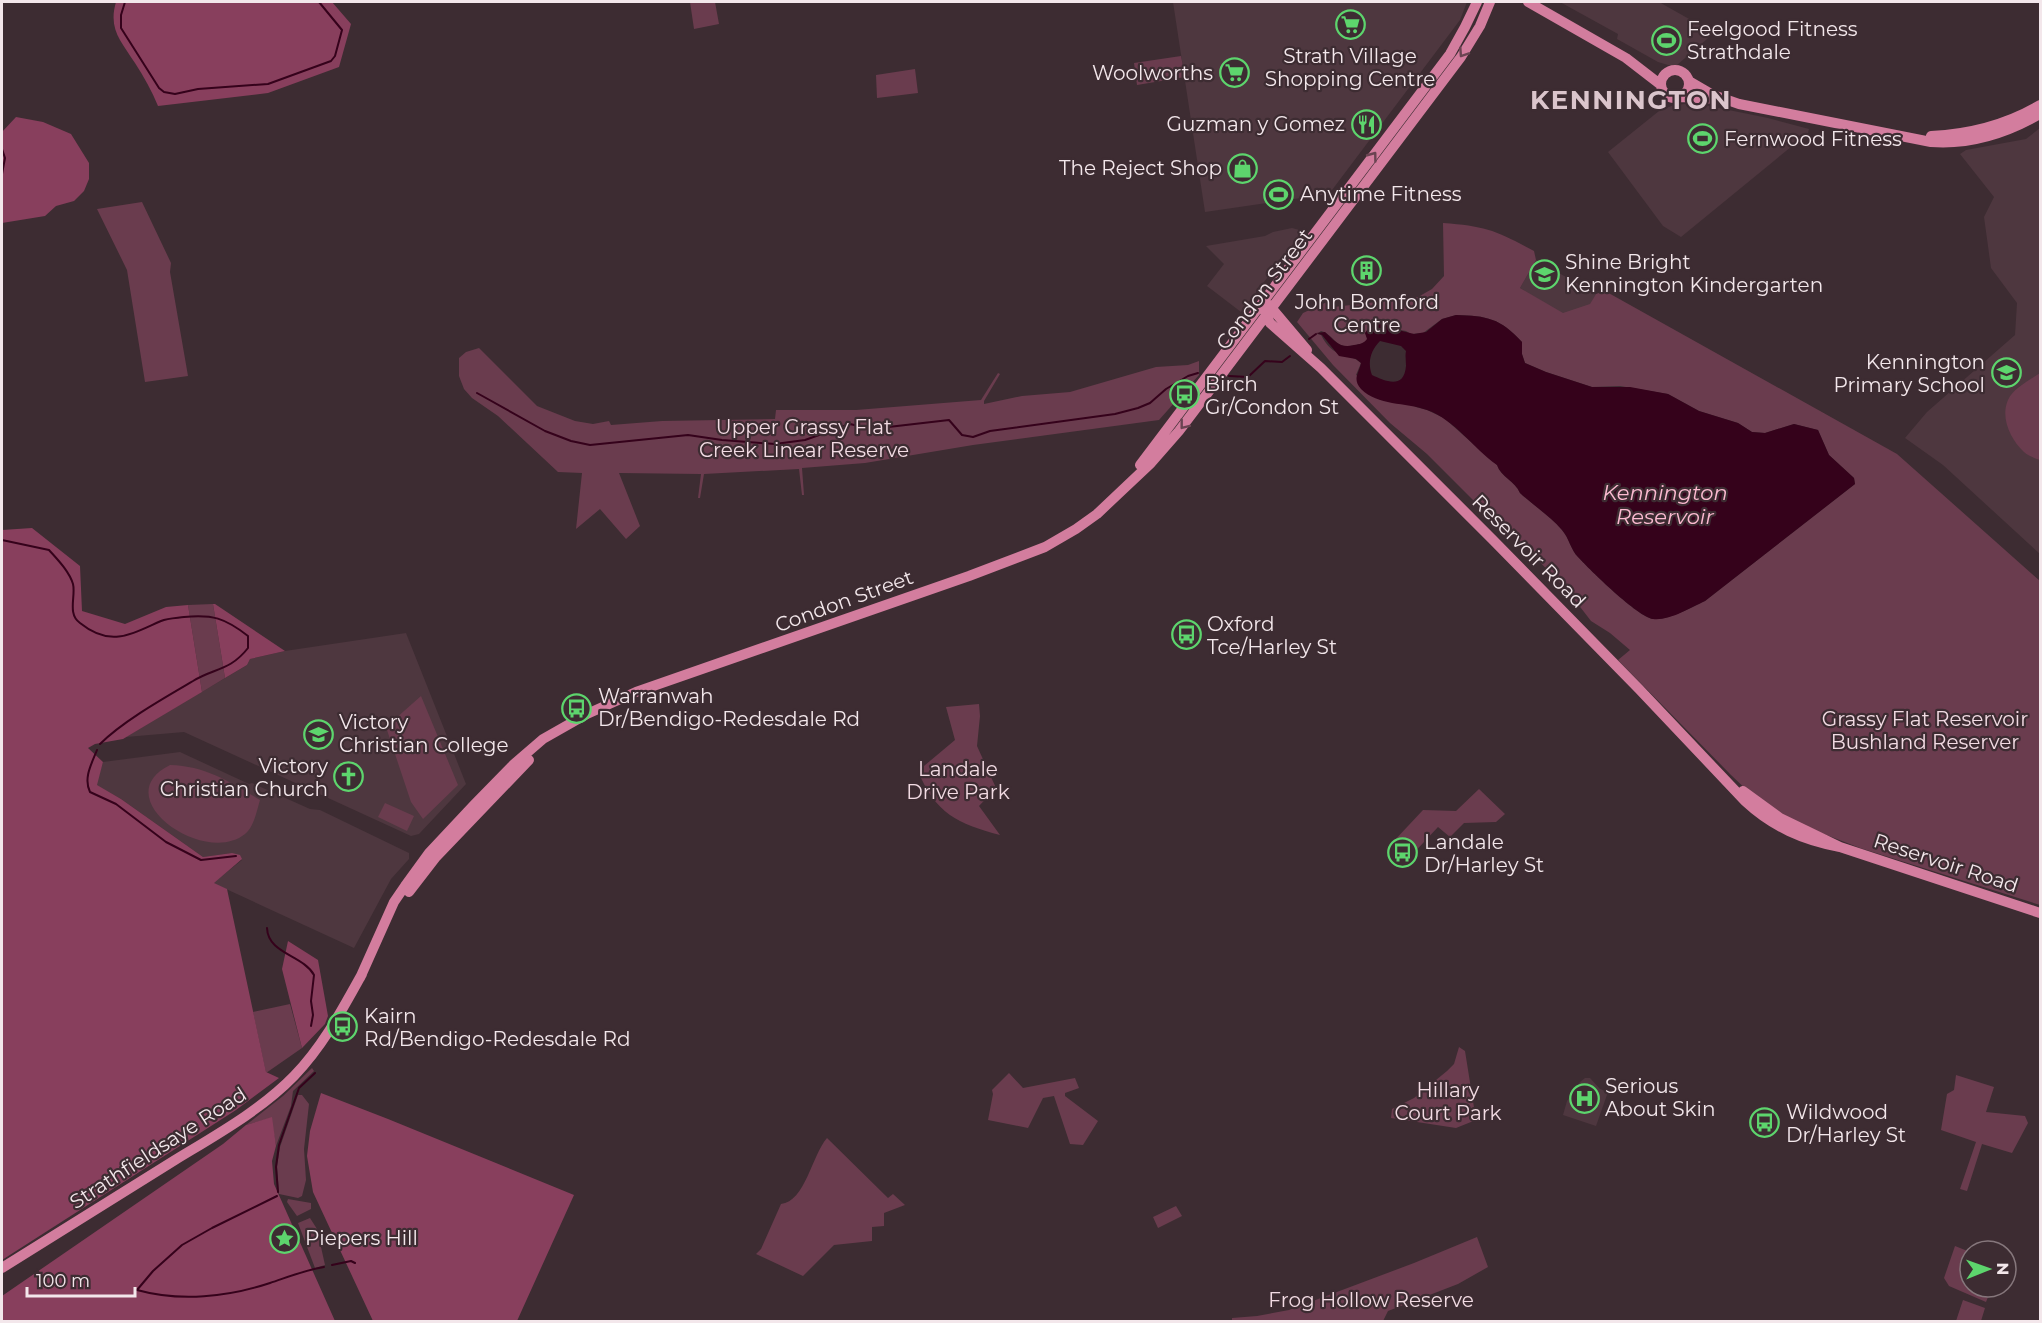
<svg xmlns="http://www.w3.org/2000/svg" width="2042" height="1323" font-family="Montserrat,sans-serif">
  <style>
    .built { fill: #4e373f }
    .green { fill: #6a3c4e; fill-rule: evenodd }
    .forest { fill: #883f5d }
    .water { fill: #35021b; fill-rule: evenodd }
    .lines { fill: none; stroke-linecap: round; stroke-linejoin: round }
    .stream { stroke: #35021b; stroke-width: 2 }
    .secondary { stroke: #d37d9e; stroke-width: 10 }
    .oneway { stroke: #6a4452 }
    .labels { text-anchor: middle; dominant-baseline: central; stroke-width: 4.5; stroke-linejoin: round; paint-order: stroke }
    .poi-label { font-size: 20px; fill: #f3e7eb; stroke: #3d2c32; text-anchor: start }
    .street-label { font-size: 20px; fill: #f3e7eb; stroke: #3d2c32 }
    .park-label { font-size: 20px; fill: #f2dbe3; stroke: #3d2c32 }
    .water-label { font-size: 21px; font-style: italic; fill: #fcbad1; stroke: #3d2c32 }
    .district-label { font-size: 26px; font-weight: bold; letter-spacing: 1.5px; fill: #dbc5cc; stroke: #3d2c32 }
  </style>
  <rect width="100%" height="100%" fill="#3d2c32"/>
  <path class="built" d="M1173,2h294l-7,18 -131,174 -124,18z
    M1560,2h99l55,31 -37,32h-9l-10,-3 -41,-23 1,-5z
    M1685,104l19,1 64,13 41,11 -1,4 -127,104 -18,-11 -55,-74 51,-41 15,-6z
    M2040,128v426l-97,-89 -38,-27 22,-26 88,-77 2,-32 -26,-35 -7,-51 10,-20 -34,-43 6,-4 60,-11z
    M1292,228l11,3 -62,81 -34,-26 17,-22 -18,-18 59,-10 8,-4z
    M1536,260l60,34 -6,11 -27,9 -43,-26z
    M406,633l60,151 -47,50 -8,2 -227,-104 -58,5 121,-72 3,-6 35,-8z
    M180,752l69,32 3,-1 58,26 10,1 89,43v6l-18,20 -37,69 -141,-65 29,-23 -10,-7 -29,4 -82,-58 -25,-14 7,-23z
    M1585,1078h5l10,11 8,3 -12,34 -33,-11 4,-14 13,-19z"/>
  <path class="green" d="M690,2h25l4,22 -25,5z
    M1181,56l4,21 -48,8 -3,-22z
    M915,69l3,24 -41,5 -1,-23z
    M142,202l29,61 -1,9 18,104 -43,6 -18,-112 -30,-61z
    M1443,223c43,3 54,8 91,28l2,9 -16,28 43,25 27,-9 6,-10 9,-3 292,163 143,127v324l-180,-57 -67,-26 -40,-26 -22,-21 -113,-115 12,-10 -20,-17 -19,-12 -24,-31 -74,-76 -10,-4 -56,-56 -37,-31 -57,-58 -36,-43 6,-9 24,-11 7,5 84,-10 14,-8 12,-13zM1456,315c31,1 44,3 66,27v12l3,9 21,9 46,15 28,-1 48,8 31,17 39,12 14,9 13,1 29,-9 24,6 11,25 25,23 1,6 -150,117c-15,7 -36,19 -52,18 -15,-2 -63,-49 -75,-62 -7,-7 -9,-19 -16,-27 -12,-14 -29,-25 -42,-37 -5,-12 -19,-16 -23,-28l-53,-47 -17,-8 -11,-3 -60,-32 5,-12c-16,-13 -27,-3 -40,-28l-4,-1 4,-3c16,5 13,19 34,14 6,-1 8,-1 13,-6l-3,-6 6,-9 7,-3h5l7,7 16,3 5,3 12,-1 19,-14z
    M479,348l58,58 38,15 18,3 16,-3 2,4 51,-4 113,-2 1,-9h80l125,-10 17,-27 2,1 -16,27v3l38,-8 48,-4 86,-25 32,-2 11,-4v14l-40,45 -186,25 -108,18 -63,5 2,27h-2l-3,-26 -95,5 -4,24h-2l3,-24 -82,-1 21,53 -14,13 -26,-30 -24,20 6,-56 -24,-1 -60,-56 -26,-18 -8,-9 -5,-13v-18l7,-6z
    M2040,373v87c-5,-2 -12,-4 -16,-8 -13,-12 -24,-34 -16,-52 5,-12 22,-20 32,-27z
    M213,604l12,74 -23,14 -14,-87z
    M421,696l37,89 -35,34 -12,-17 -25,-75z
    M979,704l1,12 -3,30 19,42 -17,18 21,29c-42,-11 -65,-22 -82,-64l37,-31 -9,-33z
    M170,765c36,1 60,17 90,35 -3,10 -6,27 -15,34 -41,33 -140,-37 -75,-69z
    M1479,789l26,25 -9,8 -32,1 -14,14 -12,-10 -29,31 -16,-16 30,-32 33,1z
    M385,803l29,13 -7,15 -29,-14z
    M290,1004l12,44 -36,25 -13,-61z
    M1459,1047l6,4 11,69 -20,8 -65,-10 1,-9 22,-11 33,-27 7,-7z
    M312,1068l2,3 -21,20 -2,15 -15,40 -5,-28 -25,7 37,-29z
    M1009,1073l14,15 52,-10 4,10 -14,5v3l33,25 -15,24 -13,-1 -16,-48 -11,2 -15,30 -40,-8 5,-26 -1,-4z
    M1956,1075l38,12 -8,25 39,4 3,7 -16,30 -30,-9 -15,47 -7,-2 16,-47 -35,-12 6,-36 7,-4z
    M298,1095h4l7,9 -5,45 2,31 -4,16 -4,2 -19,-4 -2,-28 3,-19z
    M827,1138l61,60 5,-4 12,11 -21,8v13l-12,1v14l-38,4 -31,31 -47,-22 5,-5 20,-45c24,-2 31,-49 46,-66z
    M288,1199l23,4v6l-14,7 -10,-14z
    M1176,1206l6,10 -24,12 -5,-11z
    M310,1218l7,11 8,36 -10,3 -17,-45z
    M1477,1237l11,30 -30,17 -70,27 -5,10h-151v-3l25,-2 32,-6 125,-47z
    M1955,1246l15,6v35h22l-6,15 -37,-16 -5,-8z
    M1963,1300l22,8 -4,13h-25z"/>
  <path class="forest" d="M116,2h216l19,22 -12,43 -71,26 -110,13c-6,-15 -14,-29 -23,-43 -14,-22 -27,-34 -19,-61z
    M16,117l27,5 28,12 18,29v16l-5,12 -10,10 -18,5 -11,10 -43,7v-91z
    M32,528l48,38 2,45 43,13 41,-17 22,-2 14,87 -79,47 -28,5 -7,4 15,14 -6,23 24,14 82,58 29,-4 8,2 2,4 -28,24 13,6 39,183 13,6 -43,32 -234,150v-730z
    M213,604h2l70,47 -35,8 -3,6 -22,13z
    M288,941l30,19 10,56 -3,8 -23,24 -20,-79z
    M321,1093l67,26 186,76 -57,126h-144l-60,-129 -6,-36 3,-25z
    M272,1117l4,29 -4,15 2,23 61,137h-333v-25l221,-152 23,-19z"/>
  <path class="water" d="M1456,315c31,1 44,3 66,27v12l3,9 21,9 46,15h38l38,7 31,17 39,12 14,9 13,1 29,-9 24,6 11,25 25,23 1,6 -150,117c-15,7 -36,20 -52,18 -15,-2 -63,-49 -75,-62 -7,-7 -9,-19 -16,-27 -12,-14 -29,-25 -42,-37 -5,-12 -19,-16 -23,-28 -24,-17 -42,-45 -70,-55 -22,-8 -49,-4 -66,-21 -9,-10 -2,-16 0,-26l-5,-4 -17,-3 -17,-21 -6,-2 9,-1c10,9 15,17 29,13 6,-1 9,-1 13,-6l-2,-6 11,-12h7l7,7 24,6 12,-2 16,-13zM1380,341l21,5 5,5c-1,5 0,10 0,15 -2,24 -21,15 -34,9 -5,-13 -1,-25 8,-34z"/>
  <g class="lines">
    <path class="stream" d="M125,2l-4,13v13l38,60 5,4 11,2 23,-5 70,-5 63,-23 4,-5 7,-26 -23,-28
      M2,149l3,9 -3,16
      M1309,339l7,-5
      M1229,376l19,1 17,-16 17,1 8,-6
      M477,393l68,38 26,10 19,4 98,-10 34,5 53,4 30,-4 45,-16 21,5 78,-9 13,15 11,2 17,-6 125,-17 23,-6 12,-5 16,-14 22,-13 10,-3
      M2,540l47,10c8,9 20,21 24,34 3,12 -6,30 7,39 31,25 51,11 81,-2 7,-3 16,-3 23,-4 28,-3 41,1 64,19v12c-18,23 -34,20 -55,33 -29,17 -70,40 -93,63
      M97,750c-5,13 -14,28 -7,42l26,12 50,38 35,18 35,-4
      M267,928c1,26 36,27 47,47l-3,26 2,14 -2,11
      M278,1192l-2,-25 3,-22 20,-57 16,-15
      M277,1196l-65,32 -30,17 -29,26 -16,19c43,12 91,7 133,-7 18,-6 35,-13 54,-16
      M332,1265l19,-4 4,2"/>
    <path class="secondary" d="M1528,2l98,56 35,27
      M1661 84a14 14 0 1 1 28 0a14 14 0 1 1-28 0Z
      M1689,81l24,14 26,9 192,38c39,3 76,-9 109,-28
      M1680,97l36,2
      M1931,136c40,-2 75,-11 109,-31
      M1265,300v12l5,11 51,45 171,171 147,150 106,112c28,26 58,39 95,46
      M1269,305l38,45
      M1140,465l310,-411 15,-27 12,-25
      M1743,791l37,27 60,29 200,66
      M409,892l27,-35 93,-97
      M360,978l34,-76 11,-16 24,-33 45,-48 40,-41 29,-25 44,-25 49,-22 333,-116 76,-29 31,-18 21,-15 54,-51 28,-32 282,-374 19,-31 10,-24
      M2,1268c57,-36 115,-72 173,-108 41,-25 86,-50 119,-84 29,-30 48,-66 68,-102"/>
  </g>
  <defs><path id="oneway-chevron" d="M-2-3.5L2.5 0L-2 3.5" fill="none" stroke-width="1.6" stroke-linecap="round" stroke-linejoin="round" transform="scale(1.5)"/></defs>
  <g class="oneway">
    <use href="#oneway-chevron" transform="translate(1463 53) rotate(124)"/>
    <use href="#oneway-chevron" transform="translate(1373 156) rotate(-53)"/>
    <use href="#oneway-chevron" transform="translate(1184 425) rotate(128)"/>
  </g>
  <defs>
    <symbol id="supermarket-ring" viewBox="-11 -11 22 22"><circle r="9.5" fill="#3d2c32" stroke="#5dd56d" stroke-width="1.5"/><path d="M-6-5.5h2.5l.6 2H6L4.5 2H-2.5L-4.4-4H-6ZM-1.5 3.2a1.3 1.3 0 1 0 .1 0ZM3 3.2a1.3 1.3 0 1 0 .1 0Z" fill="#5dd56d"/></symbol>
    <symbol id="stadium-ring" viewBox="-11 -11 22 22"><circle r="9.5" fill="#3d2c32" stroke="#5dd56d" stroke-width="1.5"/><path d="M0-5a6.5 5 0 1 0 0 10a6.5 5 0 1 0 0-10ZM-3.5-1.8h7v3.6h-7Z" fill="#5dd56d"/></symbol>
    <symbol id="restaurant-ring" viewBox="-11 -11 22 22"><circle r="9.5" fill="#3d2c32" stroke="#5dd56d" stroke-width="1.5"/><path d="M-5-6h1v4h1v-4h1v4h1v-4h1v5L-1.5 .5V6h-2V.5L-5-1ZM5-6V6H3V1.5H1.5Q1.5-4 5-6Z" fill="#5dd56d"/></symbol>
    <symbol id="shop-ring" viewBox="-11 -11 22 22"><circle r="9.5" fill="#3d2c32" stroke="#5dd56d" stroke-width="1.5"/><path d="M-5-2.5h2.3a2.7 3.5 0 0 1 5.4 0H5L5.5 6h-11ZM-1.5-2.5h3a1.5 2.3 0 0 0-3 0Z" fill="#5dd56d"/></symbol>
    <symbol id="building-ring" viewBox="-11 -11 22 22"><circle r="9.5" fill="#3d2c32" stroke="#5dd56d" stroke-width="1.5"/><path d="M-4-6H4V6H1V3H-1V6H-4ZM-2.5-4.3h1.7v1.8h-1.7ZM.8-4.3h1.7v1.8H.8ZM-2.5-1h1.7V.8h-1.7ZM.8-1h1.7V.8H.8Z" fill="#5dd56d"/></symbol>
    <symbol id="school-ring" viewBox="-11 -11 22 22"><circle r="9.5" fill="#3d2c32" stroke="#5dd56d" stroke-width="1.5"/><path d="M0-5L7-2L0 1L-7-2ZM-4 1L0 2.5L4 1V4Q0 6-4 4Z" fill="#5dd56d"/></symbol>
    <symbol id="bus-ring" viewBox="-11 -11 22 22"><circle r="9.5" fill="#3d2c32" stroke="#5dd56d" stroke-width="1.5"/><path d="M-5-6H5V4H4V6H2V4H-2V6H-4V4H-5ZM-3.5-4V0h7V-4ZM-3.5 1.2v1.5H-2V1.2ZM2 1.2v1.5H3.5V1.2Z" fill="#5dd56d"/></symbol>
    <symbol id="church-ring" viewBox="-11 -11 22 22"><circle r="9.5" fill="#3d2c32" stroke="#5dd56d" stroke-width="1.5"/><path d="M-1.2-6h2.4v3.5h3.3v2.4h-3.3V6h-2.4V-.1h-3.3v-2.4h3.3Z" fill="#5dd56d"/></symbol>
    <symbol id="hospital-ring" viewBox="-11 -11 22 22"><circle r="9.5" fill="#3d2c32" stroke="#5dd56d" stroke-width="1.5"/><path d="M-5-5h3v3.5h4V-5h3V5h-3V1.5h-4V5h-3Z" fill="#5dd56d"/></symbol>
    <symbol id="sight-ring" viewBox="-11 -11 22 22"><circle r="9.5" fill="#3d2c32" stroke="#5dd56d" stroke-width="1.5"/><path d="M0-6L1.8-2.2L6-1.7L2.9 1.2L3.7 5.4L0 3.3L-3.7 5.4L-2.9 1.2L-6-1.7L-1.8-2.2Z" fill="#5dd56d"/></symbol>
  </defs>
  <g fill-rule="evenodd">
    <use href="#supermarket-ring" x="1334" y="8" width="33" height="33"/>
    <use href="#stadium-ring" x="1650" y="24" width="33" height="33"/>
    <use href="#supermarket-ring" x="1218" y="56" width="33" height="33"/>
    <use href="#restaurant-ring" x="1350" y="108" width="33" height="33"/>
    <use href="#stadium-ring" x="1686" y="122" width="33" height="33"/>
    <use href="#shop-ring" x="1226" y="152" width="33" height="33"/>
    <use href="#stadium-ring" x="1262" y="178" width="33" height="33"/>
    <use href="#building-ring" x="1350" y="254" width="33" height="33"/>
    <use href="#school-ring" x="1528" y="258" width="33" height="33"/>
    <use href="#school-ring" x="1990" y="356" width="33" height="33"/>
    <use href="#bus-ring" x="1168" y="378" width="33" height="33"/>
    <use href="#bus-ring" x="1170" y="618" width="33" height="33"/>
    <use href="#bus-ring" x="560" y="692" width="33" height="33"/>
    <use href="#school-ring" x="302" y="718" width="33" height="33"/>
    <use href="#church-ring" x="332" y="760" width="33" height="33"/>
    <use href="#bus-ring" x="1386" y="836" width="33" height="33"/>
    <use href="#bus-ring" x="326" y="1010" width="33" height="33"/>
    <use href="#hospital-ring" x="1568" y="1082" width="33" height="33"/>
    <use href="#bus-ring" x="1748" y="1106" width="33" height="33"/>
    <use href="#sight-ring" x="268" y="1222" width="33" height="33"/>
  </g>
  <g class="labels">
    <g class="poi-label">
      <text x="1687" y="29">Feelgood Fitness<tspan x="1687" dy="23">Strathdale</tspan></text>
      <text x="1350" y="56" text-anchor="middle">Strath Village<tspan x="1350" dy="23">Shopping Centre</tspan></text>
      <text x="1213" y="73" text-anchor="end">Woolworths</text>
      <text x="1345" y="124" text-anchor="end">Guzman y Gomez</text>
      <text x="1724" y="139">Fernwood Fitness</text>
      <text x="1222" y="168" text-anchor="end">The Reject Shop</text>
      <text x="1300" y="194">Anytime Fitness</text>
      <text x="1565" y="262">Shine Bright<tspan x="1565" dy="23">Kennington Kindergarten</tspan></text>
      <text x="1367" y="302" text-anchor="middle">John Bomford<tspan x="1367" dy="23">Centre</tspan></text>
      <text x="1985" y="362" text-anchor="end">Kennington<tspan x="1985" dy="23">Primary School</tspan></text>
      <text x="1205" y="384">Birch<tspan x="1205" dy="23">Gr/Condon St</tspan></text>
      <text x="1207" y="624">Oxford<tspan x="1207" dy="23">Tce/Harley St</tspan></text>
      <text x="598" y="696">Warranwah<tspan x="598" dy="23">Dr/Bendigo-Redesdale Rd</tspan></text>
      <text x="339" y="722">Victory<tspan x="339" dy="23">Christian College</tspan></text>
      <text x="328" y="766" text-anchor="end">Victory<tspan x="328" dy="23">Christian Church</tspan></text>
      <text x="1424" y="842">Landale<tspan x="1424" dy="23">Dr/Harley St</tspan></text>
      <text x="364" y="1016">Kairn<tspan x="364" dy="23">Rd/Bendigo-Redesdale Rd</tspan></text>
      <text x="1605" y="1086">Serious<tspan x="1605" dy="23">About Skin</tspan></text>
      <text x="1786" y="1112">Wildwood<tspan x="1786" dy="23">Dr/Harley St</tspan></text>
      <text x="305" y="1238">Piepers Hill</text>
    </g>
    <g class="street-label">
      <text transform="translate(1264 289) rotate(-53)">Condon Street</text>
      <text transform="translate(1529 551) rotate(45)">Reservoir Road</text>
      <text transform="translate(844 601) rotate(-20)">Condon Street</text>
      <text transform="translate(1946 863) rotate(18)">Reservoir Road</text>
      <text transform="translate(158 1148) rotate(-33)">Strathfieldsaye Road</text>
    </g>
    <g class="park-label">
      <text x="804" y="427">Upper Grassy Flat<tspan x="804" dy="23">Creek Linear Reserve</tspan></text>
      <text x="1925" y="719">Grassy Flat Reservoir<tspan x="1925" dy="23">Bushland Reserver</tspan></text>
      <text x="958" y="769">Landale<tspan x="958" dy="23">Drive Park</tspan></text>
      <text x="1448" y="1090">Hillary<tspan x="1448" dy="23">Court Park</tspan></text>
      <text x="1371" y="1300">Frog Hollow Reserve</text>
    </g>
    <g class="water-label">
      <text x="1665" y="492">Kennington<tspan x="1665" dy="24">Reservoir</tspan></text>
    </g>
    <g class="district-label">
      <text x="1631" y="100">KENNINGTON</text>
    </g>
  </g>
  <rect width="2042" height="1323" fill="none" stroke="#f3e7eb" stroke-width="6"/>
  <g transform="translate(1988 1269) rotate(89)"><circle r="28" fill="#3d2c32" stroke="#86777c" stroke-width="1.5"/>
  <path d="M0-4.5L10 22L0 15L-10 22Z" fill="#5dd56d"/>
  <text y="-9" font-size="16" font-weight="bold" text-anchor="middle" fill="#f3e7eb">N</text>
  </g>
  <path d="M27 1287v9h108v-9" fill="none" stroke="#f3e7eb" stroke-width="3"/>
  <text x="36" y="1287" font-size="18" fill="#f3e7eb" stroke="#3d2c32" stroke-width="4.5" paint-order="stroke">100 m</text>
</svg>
